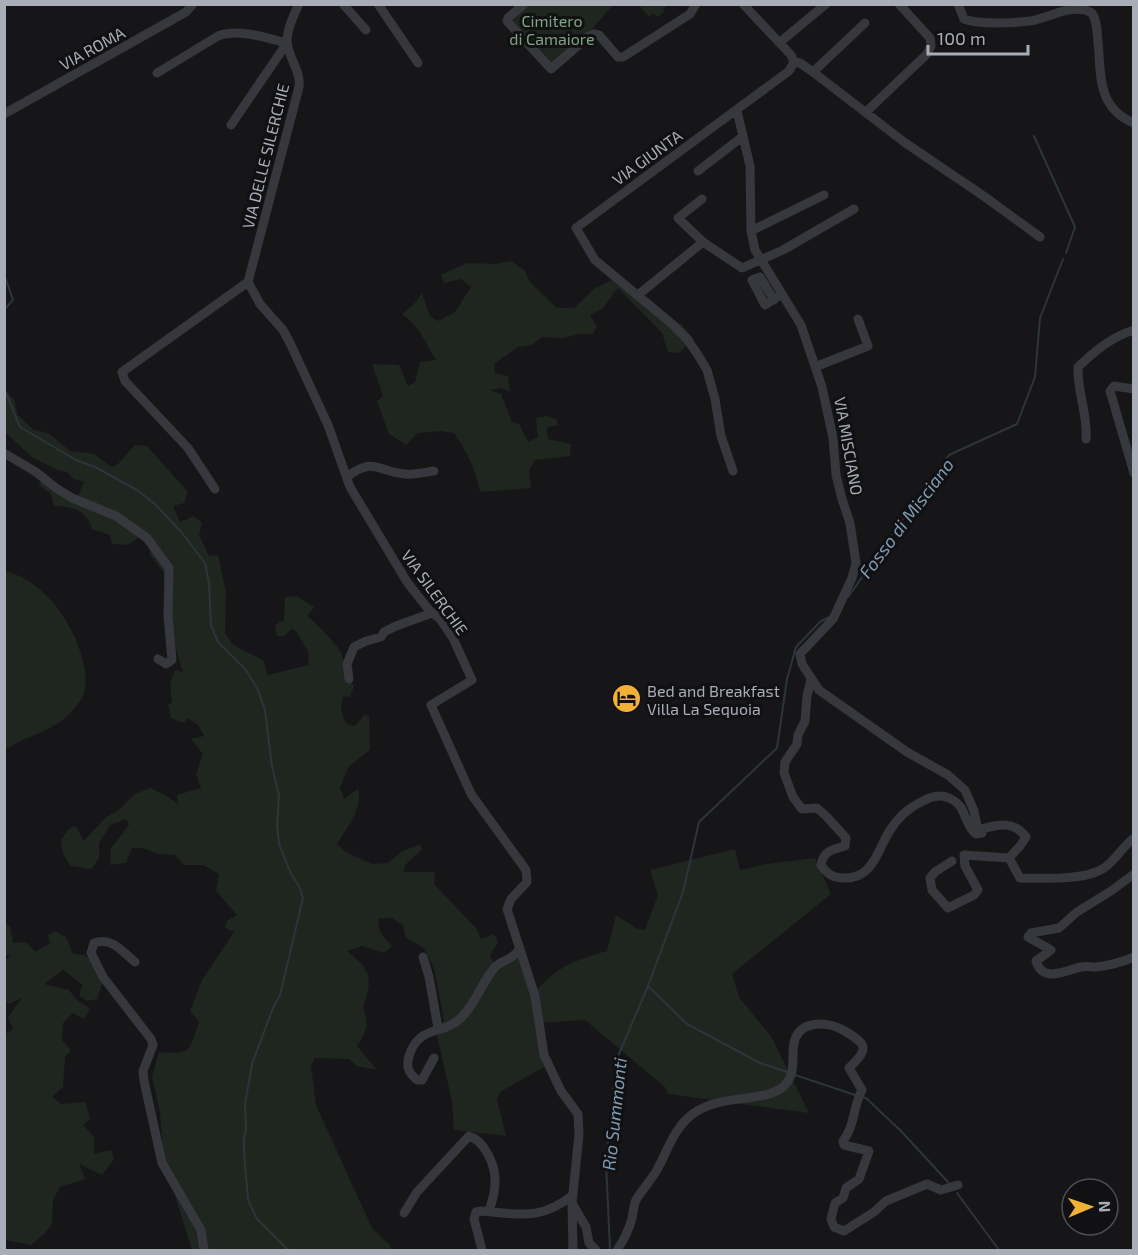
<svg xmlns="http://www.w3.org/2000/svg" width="1138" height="1255" font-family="'Exo 2',sans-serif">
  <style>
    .green { fill: #1e261f }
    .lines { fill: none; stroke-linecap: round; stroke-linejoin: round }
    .stream { stroke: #2c353c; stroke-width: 2 }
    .minor { stroke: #37383d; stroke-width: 9 }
    .labels { text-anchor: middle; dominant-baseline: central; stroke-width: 6; stroke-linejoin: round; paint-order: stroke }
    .park-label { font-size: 16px; fill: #7fa381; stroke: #111113 }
    .street-label { font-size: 16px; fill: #a8adb8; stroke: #111113 }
    .poi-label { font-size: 16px; fill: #a8adb8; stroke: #111113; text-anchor: start }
    .water-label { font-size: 18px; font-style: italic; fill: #7f9bb3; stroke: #111113 }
  </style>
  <rect width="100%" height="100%" fill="#161618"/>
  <path class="green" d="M529,5h84l-21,24 -43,37 -38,-44z
    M639,5h29l-5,4 2,2 -8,6 -3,-4 -5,4z
    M512,261l13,10 5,11 27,26h17l21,-20 17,-8 44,35 25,9 13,15 -15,14 -11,-1 -6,-19 -44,-45 -16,21 -12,6 7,12 -4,7h-14l-16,4 -21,-1 -10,8 -14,2 -24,17 1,9 13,3 2,16 -9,-4 -11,2 11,4 11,28 7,2 9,18 10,-5 -2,-19 11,-2 9,3 2,6 -11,2 1,12 23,5 -1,12 -35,4 -6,11 2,17 -51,4c-4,-23 -13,-40 -26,-59l-14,-2 -22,2 -12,12 -17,-11 -12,-33 6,-5 -11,-32 27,1 9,21 7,-4 5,-20 16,-2c-12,-19 -15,-32 -34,-46l14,-12 6,-9 8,23 8,5 17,-9 16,-25 -10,-8 -17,4 -3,-8 26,-12 28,1z
    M5,391l9,8 3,15 17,16 14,3 22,18 24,3 18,13 6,-3 17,-19 12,1 41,46 -4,11 -11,3 7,16 14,-6 8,7 -3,12 10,21 9,-1 8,37 -1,41 8,12 30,15 5,15 40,-10 1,-11 -12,-22 -5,-3 -8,7h-7l-2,-11 9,-5 1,-23 11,-1 18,11 -7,9c8,6 29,27 33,35 8,14 0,21 14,35l-4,11 -6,-1c-5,10 -3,19 3,28l8,2 10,-12 4,3 1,33 -21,16 -9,22 4,11 14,-10c6,18 -12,40 -21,55l9,8 26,12 16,-1 14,-12 17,-6 4,4 -17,15 -3,8h32l-1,12 42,44 5,11 13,-5 4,8 -8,13 6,13 23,-11 16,35c23,-26 38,-31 72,-41l9,-36 22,14 7,1 13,-35 -8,-25 85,-21 5,21 27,-6 48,-6 16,36 -99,80 7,23 33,41 37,75 -141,-19 -2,-6 -81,-68 -46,3 7,43 -46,26 -3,8 9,36 -52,-6 -2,-29 -16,-69 8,-12 -10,-52 -10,-20 -19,-11 -2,-12 -11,-7h-13c-3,13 5,19 13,28l-8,7 -22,-7 -15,5c25,20 26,27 16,57 7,15 3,25 -6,38l20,24 -20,-4 -8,-7 -34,-1 -4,8 5,39 56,123 18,17 1,5h-199l-28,-90 -4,-47 -8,-36 7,-25c33,3 30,-1 40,-30l-9,-11 12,-31 32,-48 -9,-4 2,-7 10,-6 -21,-24 3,-17 -16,-9h-19l-9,-10 -17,-1 -15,-6h-11l-6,15 -16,2 1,-17 18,-23 -3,-6 -16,6 -3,6 -8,12v16l-8,10 -20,-3 -8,-12 -2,-14 8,-11 7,-3 8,15 21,-23 15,-9 15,-15 15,-6 14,6 14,10 -1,-9 24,-7 -5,-14 7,-20 -12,-15 13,-3 -6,-11 -10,-7 -4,5 -13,-5 -3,-13 4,-3 -2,-19 5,-13 8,2 -8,-25 -10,-55 -1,-19 -15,-20 8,-6 -13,-13 -17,11 -15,-1 -2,-9 -18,-6c-5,-19 -20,-23 -38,-23l-3,-12 -12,-9 4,-8 35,19 6,-14 -10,-3 -7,-7 -7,-1 -27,-13 -28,-26z
    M5,571c42,10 73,58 80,99 1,10 2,21 -5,31 -22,32 -46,30 -75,49z
    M5,924l5,2 3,17 13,-1 9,10 15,-9 -2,-8 7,-4 11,6 7,17 11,1 14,9 4,20 -5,15 -10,2 -7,-5v-5l3,-6 -20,-15 -19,14 25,6 7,9 14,10 -6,10 -11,-6 -10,10 -1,17 9,10 -6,7 -2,30 -11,10 9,7 25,-2 4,17 -7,6 11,12v17l17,-4 3,9 -12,16 -23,-11 6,15 -25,8 -7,13 -1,24 -8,10 -13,11 -26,-5v-206l8,-5 -5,-12 14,-19 -14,6 -3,-4v-40l6,-4 -6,-1z"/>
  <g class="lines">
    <path class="stream" d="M1034,136l41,91 -9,26
      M4,274l9,26 -9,10
      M4,388l16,39 56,33 19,7 42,23 18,14 27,29 23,30 4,20 2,42 7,17 28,28 12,20 7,20 7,57 7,28 -2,30 2,19 12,30 8,12 4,12 -23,97 -7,13 -21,56 -7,40 1,24 -2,12v13l4,47 9,19 31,31
      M848,597l101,-142 68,-31 18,-47 5,-59 23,-59
      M790,1073l-30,-10 -73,-39 -39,-38 35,-94 16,-70 78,-74 10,-69 9,-32 25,-26 9,-4
      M795,1075l60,20
      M860,1097l6,1 35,33 47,51
      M957,1193l42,57
      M610,1248l-4,-85 10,-102 32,-75"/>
    <path class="minor" d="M343,4l23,26
      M378,4l40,59
      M524,4l-16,14 -1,3 44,48 38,-33 5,-2 5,1 19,22h5l67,-43 6,-10
      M743,4l48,51 3,7 6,1 13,9 91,70 81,55 55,40
      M958,4l6,15c16,6 49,4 66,2 20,-3 43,-19 62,-8 5,8 5,18 6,28 3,34 -1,67 36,82
      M779,43l47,-39
      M813,72l52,-49
      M157,73l61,-37c21,-8 48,2 69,7l-56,82
      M737,111l13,55 1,65 4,19 46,75 21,62 11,51 3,37 6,24 8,24 6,40 -4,15 -19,41 -33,35 2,10 17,26 88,62 41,23 17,15 9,21 3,15 5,3c17,-5 32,-8 44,8l-6,9 -11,12 11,20c22,0 65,3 84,-10 12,-8 18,-21 30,-30
      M866,112l61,-58 4,-8 -1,-8 -31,-34
      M4,114l182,-102 7,-8
      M698,171l44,-34
      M702,199l-24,19 25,24 39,26 41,-18 71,-41
      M751,231l73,-36
      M248,282l12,22 23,26 7,13 38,82 22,62 57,95 22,28 11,9 13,19 19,42 -41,25 40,89 55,76 1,12 -16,17 -4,10 28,87 9,59 17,36 17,23 1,20 -7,69 1,47
      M248,282l51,-195c2,-17 -11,-29 -12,-46 0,-11 7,-27 12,-37
      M638,295l65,-53
      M774,300l-14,-23 -8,3 13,25 17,-11
      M815,367l53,-21 -10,-27
      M1134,389l-20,-3 -4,5 24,82
      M1086,439c2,-24 -9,-48 -8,-72 17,-16 33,-30 56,-37
      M4,453l32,19 20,16 16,10 44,18 31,22 22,30 -1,48 4,44 -6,4 -8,-5
      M733,471l-12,-35 -6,-37 -8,-29 -9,-15 -11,-16 -15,-15 -77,-64 -19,-32 213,-157 5,-9
      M347,477c26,-21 31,-5 58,-3 10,1 20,-2 29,-3
      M215,489l-27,-41 -63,-67 -3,-9 126,-90
      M349,679l-2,-15 7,-17 12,-6 15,-4 3,-5 12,-6 36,-13
      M811,679l-4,17 -2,25 -7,14 -1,9 -12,18 -1,11 9,24 9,12 15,-1 9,8 20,22 -1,8c-12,3 -22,5 -24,19 6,9 12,13 23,13 29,1 33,-27 45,-46 8,-14 19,-24 34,-31 9,-5 17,-7 26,-3 19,8 14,26 27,36l6,-1v-4
      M952,861l-17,11 -5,6 2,12 16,18 26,-13 4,-5 -13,-24 -1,-11 45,3
      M1134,874l-23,17 -34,21 -18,16 -28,5 -3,4 23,13 -15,11c7,23 30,9 45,6 5,-1 10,0 15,0 12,-1 26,-5 38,-10
      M423,957l6,20 9,51
      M135,962c-13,-11 -23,-25 -41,-19l-3,10 12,24 48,62 2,6 -10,26 1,10 18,82 39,67 3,20
      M434,1058l-12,22h-5c-9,-8 -11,-13 -8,-24 10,-32 34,-20 53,-39 14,-14 20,-35 33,-50 8,-8 17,-6 25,-19
      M572,1203l14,24 3,16 7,7
      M404,1213l13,-21 52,-56c16,5 27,30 26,47 0,10 -3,19 -6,28
      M482,1250l-8,-31 2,-7 5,-1c39,3 59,10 92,-16
      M617,1250c7,-10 12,-20 15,-32 1,-6 2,-13 4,-18 6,-10 15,-20 21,-30 11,-20 17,-43 37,-57 28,-20 69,-9 90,-27 13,-13 7,-27 10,-43 5,-23 32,-22 49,-13 24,14 27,18 6,38l13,22c-9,16 -7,36 -19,51l1,4 25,6 -10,28 -13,9 -3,10 -8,5 -4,16 3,8 10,4 30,-19 12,-11 41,-17 14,6 17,-5"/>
  </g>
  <defs>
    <symbol id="hotel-disc" viewBox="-11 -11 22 22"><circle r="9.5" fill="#f2b134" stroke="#111113"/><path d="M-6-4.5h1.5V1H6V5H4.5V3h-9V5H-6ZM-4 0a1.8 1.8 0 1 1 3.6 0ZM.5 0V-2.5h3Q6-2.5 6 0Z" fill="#111"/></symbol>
  </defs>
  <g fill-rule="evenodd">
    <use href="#hotel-disc" x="610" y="682" width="33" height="33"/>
  </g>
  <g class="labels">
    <g class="park-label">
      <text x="552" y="20">Cimitero<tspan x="552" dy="18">di Camaiore</tspan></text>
    </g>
    <g class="street-label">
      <text transform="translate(92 48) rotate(-29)">VIA ROMA</text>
      <text transform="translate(265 156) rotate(-76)">VIA DELLE SILERCHIE</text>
      <text transform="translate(647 157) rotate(-36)">VIA GIUNTA</text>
      <text transform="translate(849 446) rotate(80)">VIA MISCIANO</text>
      <text transform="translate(435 592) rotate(54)">VIA SILERCHIE</text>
    </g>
    <g class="poi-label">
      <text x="647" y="690">Bed and Breakfast<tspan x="647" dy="18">Villa La Sequoia</tspan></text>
    </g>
    <g class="water-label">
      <text transform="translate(906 518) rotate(-53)">Fosso di Misciano</text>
      <text transform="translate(614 1114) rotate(-84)">Rio Summonti</text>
    </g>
  </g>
  <rect width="1138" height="1255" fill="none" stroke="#a8adb8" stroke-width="12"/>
  <g transform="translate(1090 1207) rotate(88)"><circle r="28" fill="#111113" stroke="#4d4f55" stroke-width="1.5"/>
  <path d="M0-4.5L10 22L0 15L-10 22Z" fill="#f2b134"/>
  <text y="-9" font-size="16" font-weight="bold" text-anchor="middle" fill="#a8adb8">N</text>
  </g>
  <path d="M928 45v9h100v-9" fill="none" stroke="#a8adb8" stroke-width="3"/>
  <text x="937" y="45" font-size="18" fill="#a8adb8" stroke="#111113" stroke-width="4.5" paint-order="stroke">100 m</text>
</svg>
